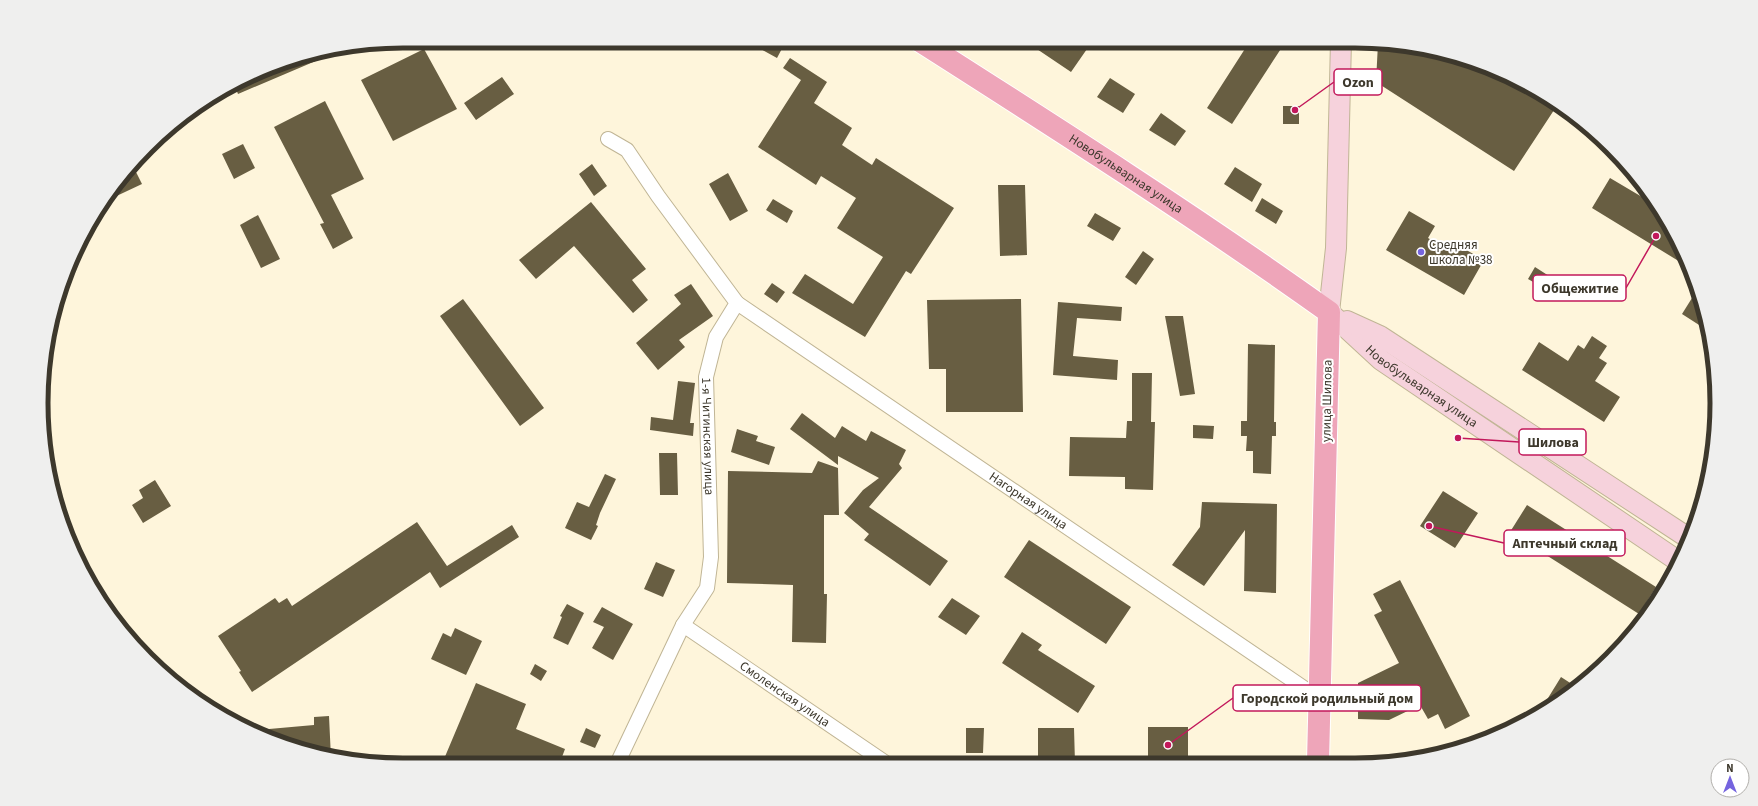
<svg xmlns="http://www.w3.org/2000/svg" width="1758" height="806" font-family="'Source Sans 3',sans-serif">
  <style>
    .building { fill: #685e42 }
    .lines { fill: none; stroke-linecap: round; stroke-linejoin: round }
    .minor-casing { stroke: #c0b595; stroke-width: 16 }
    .secondary-casing { stroke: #c0b595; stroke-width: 22 }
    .primary-casing { stroke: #fff; stroke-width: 24 }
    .minor { stroke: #fff; stroke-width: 14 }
    .secondary { stroke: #f6d2dc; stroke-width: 20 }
    .primary { stroke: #eea5b9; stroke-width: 22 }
    .poi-dot { fill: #7564df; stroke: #fff; stroke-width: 1.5 }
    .labels { text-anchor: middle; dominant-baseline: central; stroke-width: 4; stroke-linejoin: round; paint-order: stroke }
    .street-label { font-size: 13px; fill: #3d382c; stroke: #fff }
    .poi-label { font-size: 13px; fill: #3d382c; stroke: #fff; text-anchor: start }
    .rim { fill: none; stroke: #3d382c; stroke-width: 5 }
    .leader { fill: none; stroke: #c2185b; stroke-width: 1.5 }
    .callout-dot { fill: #c2185b; stroke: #fff; stroke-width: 1.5 }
    .callout { fill: #fff; stroke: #c2185b; stroke-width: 1.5 }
    .callout-label { font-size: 14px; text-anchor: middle; font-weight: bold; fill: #3d382c }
  </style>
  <rect width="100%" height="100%" fill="#fef5db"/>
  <path class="building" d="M746,41h40l-9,17z
    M1025,41h50l12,8 -16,23z
    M1250,41h36l-54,83 -25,-16z
    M1378,43l47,5 68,20 65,36 -44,67 -138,-89z
    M424,49l33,60 -64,32 -32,-61z
    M317,55l1,5 -80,34 -4,-10 52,-24z
    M790,58l37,24 -13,21 38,25 -10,17 30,20 4,-7 78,50 -43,66 -5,-3 -41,66 -73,-44 13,-19 48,30 30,-47 -46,-29 19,-30 -35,-22 -5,9 -58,-38 43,-67 -18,-12z
    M502,77l12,17 -38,26 -12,-17z
    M1110,78l25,16 -12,19 -26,-16z
    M325,101l39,78 -33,16 22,43 -20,11 -13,-25 4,-1 -50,-96z
    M1283,106h16v18h-16z
    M1161,113l25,18 -11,15 -26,-16z
    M243,144l12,24 -21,11 -12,-25z
    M592,164l15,22 -13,10 -15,-22z
    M1235,167l27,17 -10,18 -28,-18z
    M134,168l8,16 -34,16 11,-13z
    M728,173l20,38 -18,10 -21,-37z
    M1610,178l49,29 31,61 -98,-60z
    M998,185h27l2,70 -27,1z
    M1262,198l21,13 -7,13 -21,-13z
    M773,199l20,12 -6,12 -21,-13z
    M591,202l55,67 -14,11 16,20 -15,13 -59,-67 -38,33 -17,-19z
    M1409,211l26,15 -7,12 28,16 5,-7 23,13 -20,35 -78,-45z
    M1095,213l26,15 -8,13 -26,-15z
    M258,215l22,44 -19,9 -21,-43z
    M1143,251l11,8 -18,26 -11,-8z
    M1535,267l14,9 -7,11 -14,-8z
    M772,283l13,9 -8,11 -13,-9z
    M691,284l22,32 -34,24 6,7 -27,23 -22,-27 45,-39 -7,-9z
    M1697,290l11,34 2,8 -28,-18z
    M463,299l81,109 -24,18 -80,-110z
    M1021,299l2,113h-77v-43h-17l-2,-69z
    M1058,302l64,5 -1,14 -44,-3 -4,38 45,4 -1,20 -64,-5z
    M1165,316h18l12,78 -15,2z
    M1592,336l15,10 -8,12 8,5 -12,18 25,16 -16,25 -82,-52 17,-28 29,19 10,-16 6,4z
    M1248,344l27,1 -1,77h2v14h-4l-1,38 -18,-1v-22h-7l1,-15h-6v-15h6z
    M1132,373h20l-1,49h4l-2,68 -28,-1v-12l-56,-1 1,-39 56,1 1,-17h5z
    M678,381l17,2 -5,40h4l-1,13 -43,-6 1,-13 22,3z
    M802,413l33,25 7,-12 24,15 5,-10 35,19 -7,14 3,4 -33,39 79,54 -18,25 -66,-46 5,-6 -25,-21 19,-23 16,-12 -41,-22v9l-48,-36z
    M1193,425l21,1 -1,13 -20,-1z
    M737,429l21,7 -2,5 19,6 -6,18 -38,-13z
    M659,453h18l1,42h-18z
    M818,461l20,7 1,47h-15v79h3l-1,49 -34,-1 1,-57 -66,-2 1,-112 84,2z
    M605,474l11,5 -16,34 -4,12 2,1 -7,14 -26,-12 12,-26 12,5z
    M155,480l16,26 -28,17 -11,-18 11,-7 -4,-8z
    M1443,491l35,22 -23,35 -35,-22z
    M1202,502l75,2 -1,89 -32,-2 1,-61 -41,56 -32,-21 28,-38z
    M1527,505l129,82 -17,27 -129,-82z
    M417,522l30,44 65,-41 7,12 -79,51 -10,-16 -178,120 -13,-20 2,-1 -23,-35 57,-38 4,5 8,-5 5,8z
    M1029,540l102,67 -25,37 -102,-67z
    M656,562l19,8 -12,27 -19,-8z
    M1400,580l70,136 -25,13 -7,-15 -10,5 -8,-14 -31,15 -31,-1v-36l41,-20 -25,-48 8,-4 -9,-17z
    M952,598l28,18 -14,19 -28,-18z
    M567,604l17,9 -16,32 -15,-7 9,-21 -2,-1z
    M602,607l31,17 -20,36 -21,-12 12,-21 -11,-5z
    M455,628l27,13 -16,34 -35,-16 12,-26 8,4z
    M1022,632l20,13 -4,5 57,36 -17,27 -76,-50z
    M535,664l12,7 -6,10 -11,-7z
    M1561,677l17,11 -38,23z
    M476,683l50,21 -10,25 49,20 -6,16h-99l-16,-6z
    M329,716l2,42 -61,-19 -1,-10 45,-4v-8z
    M1148,727h40v36h-40z
    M586,728l15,7 -6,13 -15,-6z
    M966,728h18l-1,25h-17z
    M1038,728h36l1,35h-37z"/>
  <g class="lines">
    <defs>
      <g id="minor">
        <path id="s1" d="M608,139l19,11 31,46 79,107 -21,34 -10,40 5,180 -4,31 -24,37 -66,139"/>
        <path id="s2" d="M737,303l583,396"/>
        <path id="s3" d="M683,625l203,138"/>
      </g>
      <g id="secondary">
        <path id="s4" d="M1329,312l52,48 297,201"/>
        <path d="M1329,312l7,-64 5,-207"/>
        <path d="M1347,321l33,15 310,203"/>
      </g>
      <g id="primary">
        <path id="s5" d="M920,41c138,88 276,176 409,271l-11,450"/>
      </g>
    </defs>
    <use href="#minor" class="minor-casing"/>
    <use href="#secondary" class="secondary-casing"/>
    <use href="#primary" class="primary-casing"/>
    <use href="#minor" class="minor"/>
    <use href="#secondary" class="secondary"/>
    <use href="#primary" class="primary"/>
  </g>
  <circle class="poi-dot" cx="1421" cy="252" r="4"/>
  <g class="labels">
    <g class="street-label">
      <text stroke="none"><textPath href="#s5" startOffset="245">Новобульварная улица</textPath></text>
      <text stroke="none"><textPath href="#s4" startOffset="119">Новобульварная улица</textPath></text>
      <text transform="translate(1327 401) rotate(-89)">улица Шилова</text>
      <text stroke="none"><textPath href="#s1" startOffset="351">1-я Читинская улица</textPath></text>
      <text stroke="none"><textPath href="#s2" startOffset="352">Нагорная улица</textPath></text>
      <text stroke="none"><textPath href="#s3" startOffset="123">Смоленская улица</textPath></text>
    </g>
    <g class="poi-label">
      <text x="1429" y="245">Средняя<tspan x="1429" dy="15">школа №38</tspan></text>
    </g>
  </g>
  <path d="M0 0H1758V806H0ZM403 48H1355A355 355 0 0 1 1710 403V403A355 355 0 0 1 1355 758H403A355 355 0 0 1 48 403V403A355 355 0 0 1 403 48Z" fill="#efefee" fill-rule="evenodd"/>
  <path class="rim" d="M403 48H1355A355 355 0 0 1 1710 403V403A355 355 0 0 1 1355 758H403A355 355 0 0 1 48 403V403A355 355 0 0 1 403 48Z"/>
  <path class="leader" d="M1295 110L1334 82M1656 236L1626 288M1458 438L1519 442M1429 526L1504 543M1168 745L1233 698"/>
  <g class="callout-dot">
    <circle cx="1295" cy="110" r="4"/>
    <circle cx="1656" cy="236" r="4"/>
    <circle cx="1458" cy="438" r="4"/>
    <circle cx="1429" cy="526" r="4"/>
    <circle cx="1168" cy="745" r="4"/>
  </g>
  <g class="callout">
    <rect x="1334" y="69" width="48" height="26" rx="4"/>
    <rect x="1533" y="275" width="93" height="26" rx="4"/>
    <rect x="1519" y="429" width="67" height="26" rx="4"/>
    <rect x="1504" y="530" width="121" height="26" rx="4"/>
    <rect x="1233" y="685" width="188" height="26" rx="4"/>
  </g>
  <g class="callout-label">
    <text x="1358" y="87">Ozon</text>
    <text x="1580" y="293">Общежитие</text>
    <text x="1553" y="447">Шилова</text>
    <text x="1565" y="548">Аптечный склад</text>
    <text x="1327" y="703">Городской родильный дом</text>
  </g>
  <g transform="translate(1730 778)"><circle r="19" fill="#ffffff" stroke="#b1afab"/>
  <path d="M0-3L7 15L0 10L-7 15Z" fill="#7564df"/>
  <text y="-6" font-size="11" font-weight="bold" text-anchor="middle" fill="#3d382c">N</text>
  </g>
</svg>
